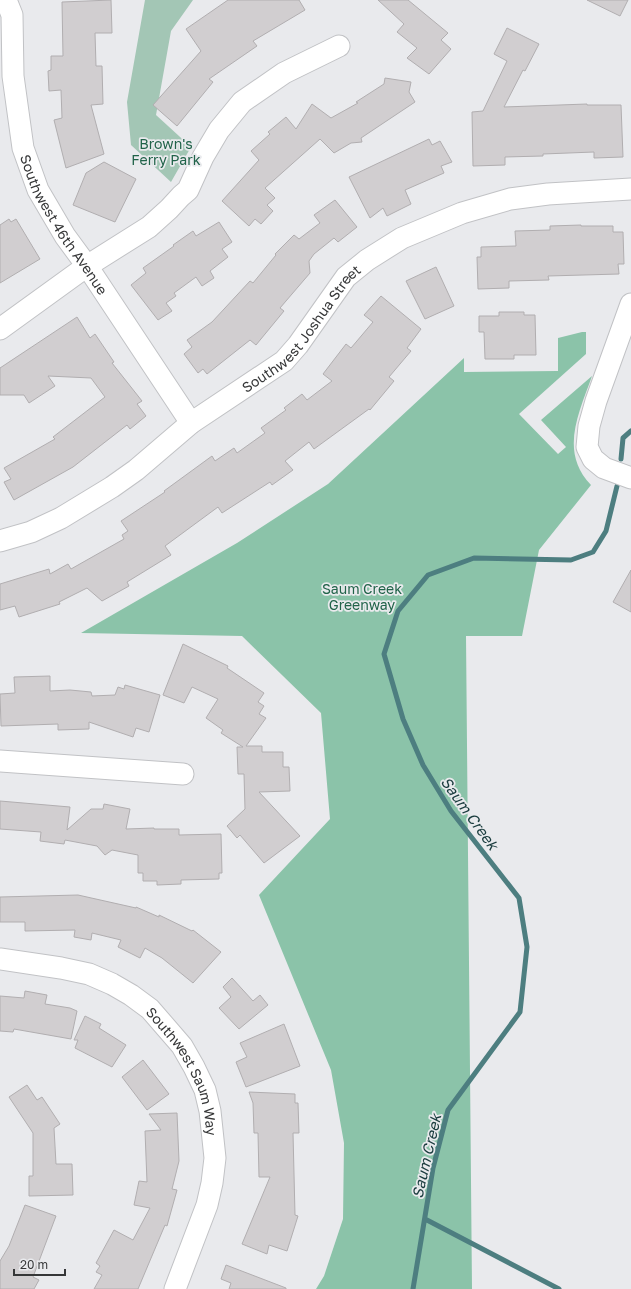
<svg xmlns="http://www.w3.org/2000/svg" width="631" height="1289" font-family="'Golos Text',sans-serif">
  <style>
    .green { fill: #a3c6b5 }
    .forest { fill: #8bc3a9 }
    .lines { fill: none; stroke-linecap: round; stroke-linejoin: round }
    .stream { stroke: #4d7e80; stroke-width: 5 }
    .building { fill: #d1ced0; stroke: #b1aeb0 }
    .minor-casing { stroke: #c1c2c5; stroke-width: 23 }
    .minor { stroke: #fff; stroke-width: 21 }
    .labels { text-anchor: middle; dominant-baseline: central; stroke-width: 3.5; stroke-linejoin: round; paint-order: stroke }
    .park-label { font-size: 14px; fill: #206349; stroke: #e9eaed }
    .street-label { font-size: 14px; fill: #363738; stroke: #e9eaed }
    .water-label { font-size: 15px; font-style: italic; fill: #193b3d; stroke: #e9eaed }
  </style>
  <rect width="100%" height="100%" fill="#e9eaed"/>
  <path class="green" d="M145,0h48l-22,31 -15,84 35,32 -20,35 -40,-37 -4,-43z"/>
  <path class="forest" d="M582,332h4v22l-67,60 39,40 8,-7 -25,-27 51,-44c-13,37 -33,76 -1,109l-52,65 -17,86h-56l6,653h-156l8,-13 19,-57 1,-76 -13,-73 -72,-175 71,-76 -9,-106 -79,-77 -161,-3 156,-90 91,-59 136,-126v14l94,-1v-33z"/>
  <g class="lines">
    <path class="stream" d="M621,459l2,-21 8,-7
      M425,1219l134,70
      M413,1289l20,-121 15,-58 72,-98 7,-65 -8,-49 -68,-87 -28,-46 -20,-46 -19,-65 14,-43 30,-36 46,-17 97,2 22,-8 13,-21 11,-45"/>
  </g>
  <path class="building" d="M111,0l1,33h-17l1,33h6l1,38 -12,1 13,49 -38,14 -12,-48 8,-2 -1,-28 -12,1 -1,-20 3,-1v-14h12l-1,-54z
    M228,0h71l6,10 -52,31 4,5 -48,33 4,3 -36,44 -24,-21 48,-54 -15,-22z
    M378,0h30l40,33 -7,7 10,9 -22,25 -22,-16 10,-10 -20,-16 7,-8z
    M587,0h41l-8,16z
    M507,28l32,16 -14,27 -2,-1 -19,37 83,-3v1h34l2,52 -29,1v-6l-51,2v2l-38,1v8l-32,1 -1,-54 11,-1 24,-50 -13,-7z
    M385,78l26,4 -2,10 6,10 -54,36 1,4 -11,1 -17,10 -14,-14 -55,49 10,10 -8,7 6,6 -12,13 -6,-5 -6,7 -27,-25 37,-41 -8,-9 19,-17 -2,-2 18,-15 10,12 16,-25 19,14 27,-15 -2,-1 28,-18z
    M429,139l3,6 8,-4 12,21 -11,4 3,7 -39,17 6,14 -24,12 -4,-8 -13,10 -21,-41z
    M104,162l32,17 -21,43 -42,-17 13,-32z
    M335,200l22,27 -19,15 -4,-4 -20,16 -5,7 1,12 -30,35 4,3 -28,34 -6,-5 -43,34 -4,-5 -5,4 -14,-19 8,-7 -5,-7 25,-18 38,-41 3,2 23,-28 -1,-1 19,-19 5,4 21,-16 -6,-8z
    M9,219l2,3 5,-3 24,40 -40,24v-58z
    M219,222l13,20 -10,7 6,8 -18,14 4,7 -12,8 -6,-9 -22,16 2,3 -10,7 6,8 -14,9 -27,-35 15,-12 -3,-5 31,-22 -1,-1 20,-14 3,5z
    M581,225v1h32v6h10l1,32h-6l1,10 -71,2 1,4 -40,1v7l-31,1 -1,-32h4v-10l35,-1 -1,-15 35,-1v-4z
    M436,267l18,39 -29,13 -19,-38z
    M381,296l40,33 -14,19 4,3 -22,26 5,4 -24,29 -1,-1 -55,40 -5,-7 -24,19 8,9 -21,15 -2,-3 -48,31 -4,-6 -53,39 6,9 -44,27 2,4 -27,15 -15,-13 -28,14 1,2 -41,13 -4,-11 -15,4v-26l49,-15 1,5 18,-10 3,5 53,-30 -2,-4 6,-4 -7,-10 44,-29 -1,-1 48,-35 3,5 19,-13 3,5 28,-20 -4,-5 25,-18 -2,-2 18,-14 5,6 25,-19 -9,-7 23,-30 5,4 22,-26 -9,-7z
    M499,312h25v3h11l1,40h-22v4h-29l-1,-27h-5v-16h20z
    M77,317l13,21 5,-4 19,28 -2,1 30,38 -5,3 9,12 -16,13 -3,-4 -54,42 -59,33 -10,-18 7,-3 -7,-11 51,-29 -2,-2 52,-40 -14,-19 -43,-2 7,10 -26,17 -5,-8h-24v-27z
    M631,570v42l-18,-10z
    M183,644l45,22 -1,2 37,25 -6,9 6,4 -5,8 7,4 -20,28h16v6h21v15h6l1,24 -31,1 41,44 -36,27 -24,-28 -3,3 -10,-12 18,-17 -1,-35h-6l-1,-27h6l-22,-14 2,-3 -17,-12 12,-19 -26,-12 -8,16 -21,-8z
    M50,676v15l20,-1 21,2 1,4 23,-1 3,-8 6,2 1,-4 35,10 -11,37 -13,-4 -3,9 -44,-15v7l-31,1v-6l-57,2 -1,-32 15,-1 -1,-16z
    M0,801l70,6 -3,23 24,-21h12l1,-5 26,5 -4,20 28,-1v1h25v6l42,-1 1,39h-3v6l-38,1v4l-24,1v-4h-14v-8h-5v-18l-26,-5 -7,5 -8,-9 -32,-6 -1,4 -24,-3 1,-9 -41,-3z
    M78,895l58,13v-1l23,10v-2l33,16 1,-1 28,22 -28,31 -31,-25 -17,-10 -5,10 -22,-11 3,-7 -29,-7 -1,7 -17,-3 1,-7 -50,1v-9h-25v-25z
    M232,978l21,23 7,-6 8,10 -29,24 -20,-21 12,-11 -8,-10z
    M25,991l22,4 -2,9 25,4 7,3 -6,28 -57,-10 -1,3 -13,-1v-35l24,2z
    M85,1016l16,8 -2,4 27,17 -14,22 -37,-19 3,-8h-4z
    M284,1024l16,42 -54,21 -10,-25 11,-5 -7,-14z
    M143,1060l26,34 -22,16 -25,-33z
    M27,1085l10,15 5,-3 18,27 -6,4 2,36h16l1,31 -44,1v-20h4v-43l-24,-36z
    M249,1092l46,2v9h3l1,30h-6l2,82 3,1 -11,35 -18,-6 -2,9 -25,-10 28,-67h-11l-1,-44h-4l-1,-30z
    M177,1113l2,48 -7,28 5,1 -10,36 -2,-1 -27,64h-44l8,-14 -6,-3 4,-6 -4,-3 18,-33 19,10 17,-32 -16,-3 5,-24 8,1 -2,-51 16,-1 -12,-16z
    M25,1205l31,11 -23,61 6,3 -5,9h-34v-28l9,-15z
    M226,1265l60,23v1h-57l2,-6 -10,-4z"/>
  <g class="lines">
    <defs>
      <g id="minor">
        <path id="s1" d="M6,0l6,15 1,61 10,72 15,42 27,46 22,30 104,157"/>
        <path d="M631,304l-35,97 -7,25 -2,21 6,12 11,9 27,10"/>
        <path d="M0,329l87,-63 62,-39 20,-18 12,-13 7,-6 15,-33 16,-27 23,-28 42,-29 55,-27"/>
        <path id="s2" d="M0,541l31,-9 30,-14 51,-31 24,-17 55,-47 93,-62 14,-16 48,-68 21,-17 35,-22 60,-25 48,-14 38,-5 83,-5"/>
        <path d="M0,761l183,13"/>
        <path id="s3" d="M0,959l61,9 28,6 23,10 19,11 19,14 32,37 12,21 11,23 5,21 5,47 -3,25 -5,22 -32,84"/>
      </g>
    </defs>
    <use href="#minor" class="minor-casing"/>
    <use href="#minor" class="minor"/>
  </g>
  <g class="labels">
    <g class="park-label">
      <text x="166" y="143">Brown's<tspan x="166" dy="16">Ferry Park</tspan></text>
      <text x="362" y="588">Saum Creek<tspan x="362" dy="16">Greenway</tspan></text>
    </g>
    <g class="street-label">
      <text stroke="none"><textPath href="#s1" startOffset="237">Southwest 46th Avenue</textPath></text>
      <text stroke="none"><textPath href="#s2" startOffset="374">Southwest Joshua Street</textPath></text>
      <text stroke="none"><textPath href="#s3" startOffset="233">Southwest Saum Way</textPath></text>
    </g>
    <g class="water-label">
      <text transform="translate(470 813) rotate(54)">Saum Creek</text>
      <text transform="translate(426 1156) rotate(-77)">Saum Creek</text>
    </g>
  </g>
  <path d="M14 1269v6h51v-6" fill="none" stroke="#363738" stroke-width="2"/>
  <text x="20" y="1269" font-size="12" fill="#363738" stroke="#e9eaed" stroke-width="3" paint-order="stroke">20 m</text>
</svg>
